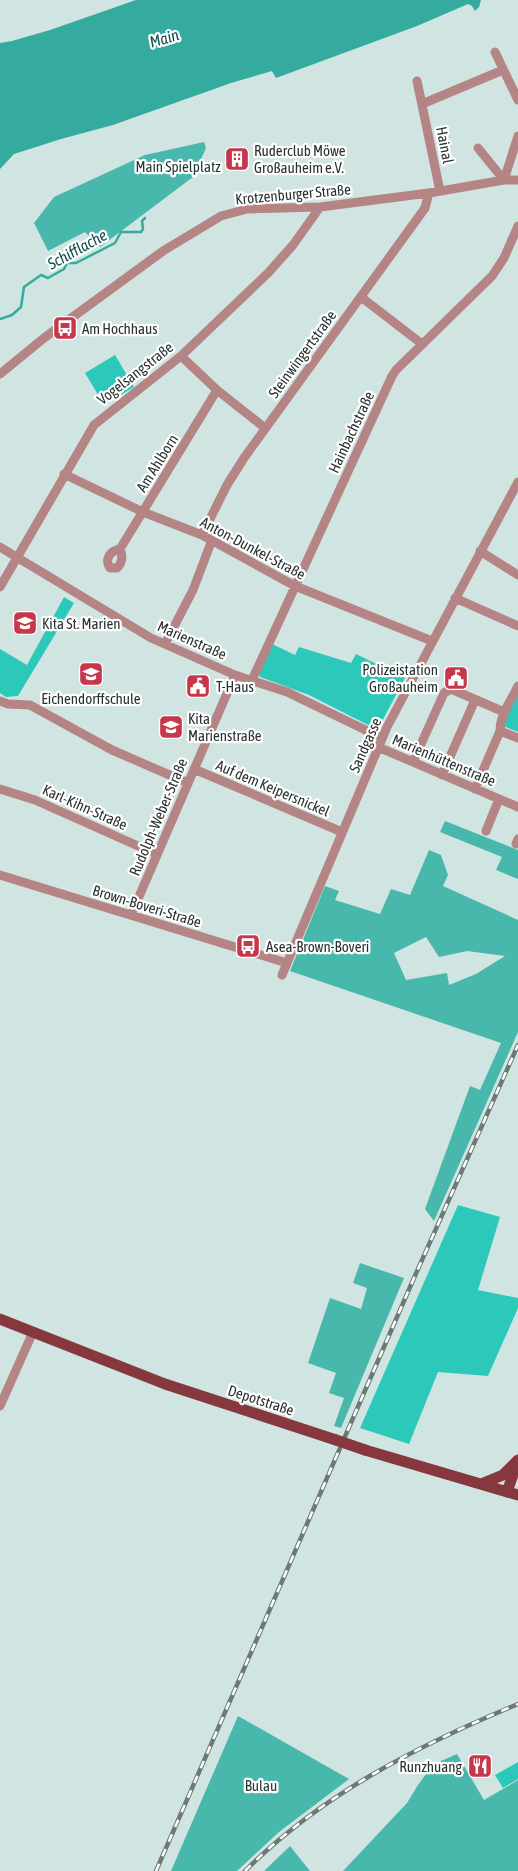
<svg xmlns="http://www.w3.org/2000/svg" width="518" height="1871" font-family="'Asap Condensed',sans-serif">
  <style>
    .green { fill: #2cc9ba }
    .forest { fill: #47b8ab; fill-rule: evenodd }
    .water { fill: #35aa9e }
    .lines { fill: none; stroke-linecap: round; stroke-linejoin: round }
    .stream { stroke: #35aa9e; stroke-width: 2.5 }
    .minor { stroke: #b58586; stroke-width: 9 }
    .major { stroke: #87373e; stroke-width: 11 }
    .rail-casing { stroke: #6c7977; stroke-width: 4.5 }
    .rail { stroke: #fff; stroke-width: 2.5; stroke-dasharray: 8; stroke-linecap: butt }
    .major-bridge { stroke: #87373e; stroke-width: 11 }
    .labels { text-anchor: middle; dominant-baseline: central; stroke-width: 4.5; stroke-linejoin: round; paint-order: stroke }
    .street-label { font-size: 15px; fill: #2a3231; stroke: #fff }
    .poi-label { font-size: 15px; fill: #2a3231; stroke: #fff; text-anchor: start }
    .park-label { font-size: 15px; fill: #1f3834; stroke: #fff }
    .water-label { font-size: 16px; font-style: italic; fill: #0c4f49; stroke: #fff }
  </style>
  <rect width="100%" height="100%" fill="#d0e5e2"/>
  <path class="green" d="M115,355l19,32 -30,18 -19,-32z
    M64,597l10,6 -56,93 -12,1 -6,-4v-44l27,16z
    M272,644l23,11 4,-8 52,16 5,-9 49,24 -26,49 -3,2 -67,-34 -49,-18 -1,-3z
    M516,694l2,1v37l-15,-6z
    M458,1205l42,12 -22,73 40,8v10l-30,68 -50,-4 -29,72 -49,-16z
    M518,1762v17l-15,9 -8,-13z"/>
  <path class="forest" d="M204,142l2,6 -13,29 -93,70 -15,-15 -37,19 -14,-28 20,-26 91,-42z
    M445,821l73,29v29l-22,-9 6,-13 -62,-25z
    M429,850l12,5 7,20 -5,11 75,34v112l-84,189 -9,-12 45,-123 10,4 21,-47 -211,-72 35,-85 14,5 -4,9 45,14 11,-25 19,6zM426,937l13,20 28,-6 38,5 -29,18 -27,11 -2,-12 -41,7 -12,-27z
    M360,1263l44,15 -63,150 -7,-2 10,-28 -15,-5 7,-20 -28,-10 22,-65 31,11 6,-21 -14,-5z
    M238,1716l111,63 -70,53 -42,39h-66z
    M457,1754l27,46 34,-20v91h-175l64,-68 11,-18 8,-11 15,-13z
    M290,1846l20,25h-46z"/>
  <path class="water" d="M136,0h345l-2,7 -4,4 -3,-5 -4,-2 -51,22 -141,52 -4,-7 -41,12 -118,42 -52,14 -47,15 -14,15v-126l12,-2 38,-11z"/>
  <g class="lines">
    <path class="stream" d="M0,319l12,-4 9,-8 3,-20 17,-12 7,3 16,-9 3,-6h9l39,-20 6,-11h20l2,-3 -1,-8 3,-3"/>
    <path class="minor" d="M495,52l23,48
      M417,81l23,110
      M422,104l81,-34
      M478,148l26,32
      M504,180l14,-44
      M361,297l61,47
      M181,356l36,34 48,38
      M0,374l44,-36 119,-87 58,-35 26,-7 73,-2 109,-14 75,-13h14
      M64,474l79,38 59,23 93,51 137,55
      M202,535l25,-50 17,-27 181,-250 4,-15
      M0,547l151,91 84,37 52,17 95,46
      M120,549c3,7 3,13 -3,19h-7c-6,-9 0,-17 10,-19l97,-159
      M480,551l38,24
      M0,587l94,-162 87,-69 87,-83 25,-28 27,-38
      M455,598l63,28
      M165,644l28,-54 19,-50
      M252,680l140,-304 4,-6 96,-94 12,-18 14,-32
      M0,701l8,3 22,1 82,45 76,33
      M500,731l18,7
      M378,747l140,60
      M413,762l31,-69 7,-4 53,23
      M194,769l148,63
      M442,775l33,-75
      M0,789l35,11 121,54
      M475,789l25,-58c0,-17 11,-30 18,-45
      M486,831l13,-32
      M516,844l2,-5
      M0,875l287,88
      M131,915l104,-240
      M282,975l105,-248 131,-245
      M0,1406l33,-74"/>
    <path class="major" d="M0,1319l165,65 171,56
      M365,1450l153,45
      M481,1484l22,-9 15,-15
      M507,1492l10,-29"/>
    <defs>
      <path id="rail" d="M156,1871l258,-593 104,-233
        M245,1871c77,-77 174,-126 273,-167"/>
    </defs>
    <use href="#rail" class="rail-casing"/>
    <use href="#rail" class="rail"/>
    <path class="major-bridge" d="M336,1440l29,10"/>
  </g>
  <defs>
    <symbol id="building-square" viewBox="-11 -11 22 22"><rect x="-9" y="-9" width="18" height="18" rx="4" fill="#c7374b" stroke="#fff"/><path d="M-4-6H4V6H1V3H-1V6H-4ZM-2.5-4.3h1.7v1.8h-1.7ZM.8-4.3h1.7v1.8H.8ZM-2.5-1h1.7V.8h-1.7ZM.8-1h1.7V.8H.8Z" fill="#fff"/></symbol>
    <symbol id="bus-square" viewBox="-11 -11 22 22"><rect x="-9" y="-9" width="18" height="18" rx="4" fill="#c7374b" stroke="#fff"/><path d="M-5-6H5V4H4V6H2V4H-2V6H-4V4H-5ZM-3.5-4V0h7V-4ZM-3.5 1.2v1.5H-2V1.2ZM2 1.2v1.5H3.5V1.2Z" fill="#fff"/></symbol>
    <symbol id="school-square" viewBox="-11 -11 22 22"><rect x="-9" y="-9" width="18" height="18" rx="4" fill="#c7374b" stroke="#fff"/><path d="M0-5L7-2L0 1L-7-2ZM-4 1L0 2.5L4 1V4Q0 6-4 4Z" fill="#fff"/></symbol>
    <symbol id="civic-square" viewBox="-11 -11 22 22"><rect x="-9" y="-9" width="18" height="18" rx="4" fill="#c7374b" stroke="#fff"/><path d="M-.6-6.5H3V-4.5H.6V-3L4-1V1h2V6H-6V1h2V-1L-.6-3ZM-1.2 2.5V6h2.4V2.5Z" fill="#fff"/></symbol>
    <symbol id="restaurant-square" viewBox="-11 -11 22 22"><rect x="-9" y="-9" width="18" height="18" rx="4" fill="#c7374b" stroke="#fff"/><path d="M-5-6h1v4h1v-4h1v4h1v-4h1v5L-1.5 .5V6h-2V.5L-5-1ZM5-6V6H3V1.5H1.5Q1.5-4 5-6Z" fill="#fff"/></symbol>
  </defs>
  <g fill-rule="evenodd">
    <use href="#building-square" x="223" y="145" width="28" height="28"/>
    <use href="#bus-square" x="51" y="314" width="28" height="28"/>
    <use href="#school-square" x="11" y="609" width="28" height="28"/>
    <use href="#school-square" x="77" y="660" width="28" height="28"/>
    <use href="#civic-square" x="442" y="664" width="28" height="28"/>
    <use href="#civic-square" x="184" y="672" width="28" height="28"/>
    <use href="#school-square" x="157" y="713" width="28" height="28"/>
    <use href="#bus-square" x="234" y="932" width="28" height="28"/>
    <use href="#restaurant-square" x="466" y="1752" width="28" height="28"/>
  </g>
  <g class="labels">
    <g class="street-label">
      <text transform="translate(445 145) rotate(79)">Hainal</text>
      <text transform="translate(293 194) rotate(-5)">Krotzenburger Straße</text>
      <text transform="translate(302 354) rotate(-54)">Steinwingertstraße</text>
      <text transform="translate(135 373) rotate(-38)">Vogelsangstraße</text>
      <text transform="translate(351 432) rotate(-65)">Hainbachstraße</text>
      <text transform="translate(157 463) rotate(-58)">Am Ahlborn</text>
      <text transform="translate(253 548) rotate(28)">Anton-Dunkel-Straße</text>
      <text transform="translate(192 640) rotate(24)">Marienstraße</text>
      <text transform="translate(365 745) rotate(-66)">Sandgasse</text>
      <text transform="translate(444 760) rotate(23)">Marienhüttenstraße</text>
      <text transform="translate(273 788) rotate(23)">Auf dem Keipersnickel</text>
      <text transform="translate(85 807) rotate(24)">Karl-Kihn-Straße</text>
      <text transform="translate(158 817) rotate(-67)">Rudolph-Weber-Straße</text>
      <text transform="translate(147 906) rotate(17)">Brown-Boveri-Straße</text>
      <text transform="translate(261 1400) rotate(18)">Depotstraße</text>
    </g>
    <g class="poi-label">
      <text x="254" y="150">Ruderclub Möwe<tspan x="254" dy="17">Großauheim e.V.</tspan></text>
      <text x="82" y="328">Am Hochhaus</text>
      <text x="42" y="623">Kita St. Marien</text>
      <text x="438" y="669" text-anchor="end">Polizeistation<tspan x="438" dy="17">Großauheim</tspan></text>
      <text x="216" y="686">T-Haus</text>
      <text x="91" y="698" text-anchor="middle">Eichendorffschule</text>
      <text x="188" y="718">Kita<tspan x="188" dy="17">Marienstraße</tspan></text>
      <text x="266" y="946">Asea-Brown-Boveri</text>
      <text x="462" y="1766" text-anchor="end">Runzhuang</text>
    </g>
    <g class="park-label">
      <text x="178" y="166">Main Spielplatz</text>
      <text x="261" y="1785">Bulau</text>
    </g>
    <g class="water-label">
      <text transform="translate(164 38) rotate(-16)">Main</text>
      <text transform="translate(77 249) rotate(-29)">Schifflache</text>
    </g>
  </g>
</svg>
